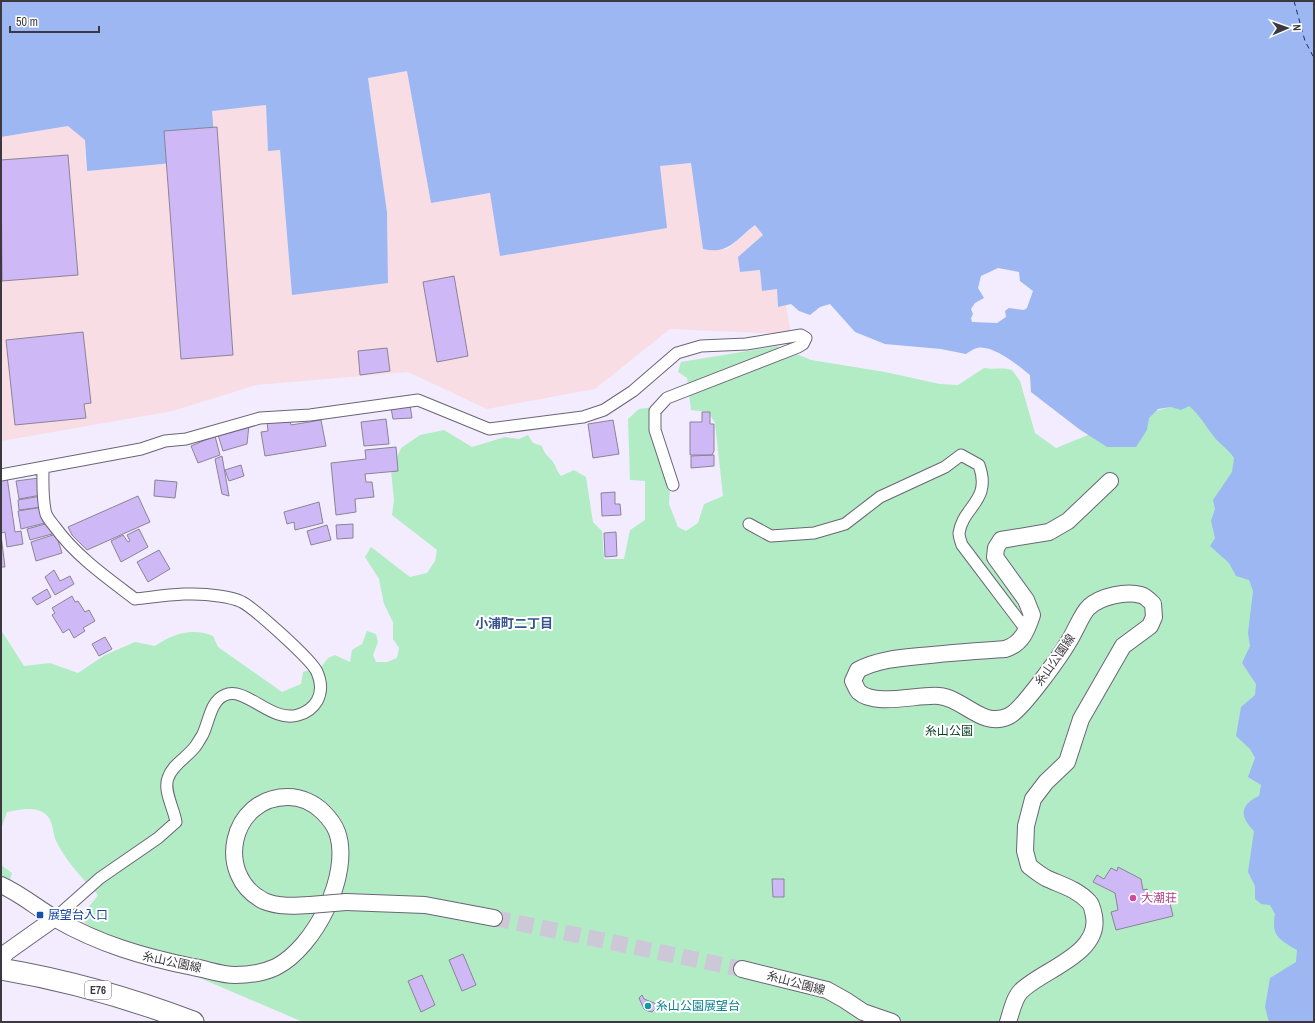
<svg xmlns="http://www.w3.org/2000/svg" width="1315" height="1023" font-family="'Archivo Narrow','Noto Sans JP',sans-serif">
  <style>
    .industrial { fill: #f8dde4 }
    .green { fill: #b2ecc5 }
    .water { fill: #9cb7f2; fill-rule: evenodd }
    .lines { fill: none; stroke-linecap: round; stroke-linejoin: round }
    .ferry { stroke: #162f71; stroke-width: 1; stroke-dasharray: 5 4; stroke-linecap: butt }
    .building { fill: #cfb8f6; stroke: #8a8495 }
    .secondary-tunnel { stroke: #cdc8d8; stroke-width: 16; stroke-dasharray: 16 8; stroke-linecap: butt }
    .street-casing { stroke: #6a6575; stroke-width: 13 }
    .secondary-casing { stroke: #6a6575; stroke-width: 18 }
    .highway-casing { stroke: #6a6575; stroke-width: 23 }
    .street { stroke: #fff; stroke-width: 11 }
    .secondary { stroke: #fff; stroke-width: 16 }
    .highway { stroke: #fff; stroke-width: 21 }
    .secondary-bridge-casing { stroke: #6a6575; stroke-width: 18; stroke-linecap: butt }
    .secondary-bridge { stroke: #fff; stroke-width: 16 }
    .hotel-dot { fill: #d1479c; stroke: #fff; stroke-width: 1.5 }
    .transit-dot { fill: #1a4fb4; stroke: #fff; stroke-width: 1.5 }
    .culture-dot { fill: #0f9aa8; stroke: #fff; stroke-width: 1.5 }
    .labels { text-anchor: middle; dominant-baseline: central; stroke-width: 4; stroke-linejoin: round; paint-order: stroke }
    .shield { fill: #fff; stroke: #767479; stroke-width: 1 }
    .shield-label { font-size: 11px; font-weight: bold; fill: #3b383f }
    .street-label { font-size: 12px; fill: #3b383f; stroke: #fff }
    .park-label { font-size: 12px; fill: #083c21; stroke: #fff }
    .hotel-label { font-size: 12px; fill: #b23c85; stroke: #fff; text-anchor: start }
    .transit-label { font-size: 12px; fill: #164399; stroke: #fff; text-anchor: start }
    .culture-label { font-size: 12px; fill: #0d838f; stroke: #fff; text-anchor: start }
    .neighbourhood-label { font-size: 13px; font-weight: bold; fill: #39548e; stroke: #fff }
  </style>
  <rect width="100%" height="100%" fill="#f2ecfe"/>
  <path class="industrial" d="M408,71l23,132 229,-37 32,-3 11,85 24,1 28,-24 8,10 -25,22 2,15 21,-2 16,19 1,18 8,-2 5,29 -121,-5 -75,60 -108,20 -79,-37 -152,13 -83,26 -172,30v-304l67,-11 17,13 1,32 130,-12 -5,-49 55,-5 2,45h12l12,144 96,-11 -1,-71 -19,-135z"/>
  <path class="green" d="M777,346l34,14 74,12 55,12 18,1 26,-17c9,2 18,-1 28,2l8,11 15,52 21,15 74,-30 80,-22 49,93 55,207v326h-1011l-192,-82 -26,-17 -3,-7 16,-21c-16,-17 -32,-34 -42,-54 -4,-10 -2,-21 -12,-28 -11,-7 -25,-3 -37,-1l-6,17v-199l23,36 26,-3 28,10 27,-18 30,-13 20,4c16,-12 39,-19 58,-10l5,11 64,45 19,-8 2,-12 19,-6 6,-8 7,-3 15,7 2,-12 10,-6 5,-13 9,3 2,8 -5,13 3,7h11l10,-4 2,-10 -6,-9v-17l-9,-18 -5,-25 -14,-22 6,-10 39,30 17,-4 8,-12 2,-11 -45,-35 2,-15 -3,-29 10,-23 19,-13 24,-5 28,17 33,-10 14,2 9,-4 5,8 9,3c3,10 6,9 11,16 3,5 4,9 8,14l13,-6 12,7 7,45 9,9 2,28h20l6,-29 15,-10v-39l-15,-1 -2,-61 11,-10 15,-2 16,80 -1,17 9,23 8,4 12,-8 6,-19 19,-8 -8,-73 -7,-11 -17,-2 -4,-32 -9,-6 3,-10z
    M1,865l11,8 -3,11 -8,-4z"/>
  <path class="water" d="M1,1h1313v1021h-45l-4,-15 5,-29 26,-16 1,-12c-18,-11 -26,-14 -22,-36l-5,-9 -9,-1 -6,-5v-13l-7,-14 6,-41c-15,-15 -14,-26 5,-35l2,-11 -13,-8 7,-19 -5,-9 -14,-13 5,-29 14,-12 1,-11 -14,-21 8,-17 -2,-13 5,-42 -4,-11 -13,-4 -7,-13 -19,-17 5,-8 -4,-17 4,-12 -2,-9 19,-28 2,-14c-6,-9 -13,-13 -19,-20 -9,-11 -15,-23 -26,-32l-8,4 -10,-3 -13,2 -9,9 -2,12 -11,17h-29l-28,-18 -48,-37 -1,-17c-11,-9 -38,-31 -53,-27 -4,1 -8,4 -11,6l-25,-5 -56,-5 -30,-12 -25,-28 -10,3 -10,8 -11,-4 -8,-7 -13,3 -1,-18 -15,2 -2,-21 -20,2 -2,-15 25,-22 -8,-10c-19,14 -26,30 -52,24l-12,-86 -31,3 7,62 -167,28 -10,-63 -59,10 -24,-132 -39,7 19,134 1,71 -96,12 -12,-145 -12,1 -2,-46 -54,6 4,48 -129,12 -2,-31 -17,-14 -67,11zM998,268l21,4 1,9 13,10 -6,17 -3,2 -15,-2 -4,3 1,6 -9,6 -25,-1 -1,-4 2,-4 -2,-5 4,-6 9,-5 -6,-10 3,-12z"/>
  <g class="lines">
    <path class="ferry" d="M1294,1l11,40 9,17"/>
  </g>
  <path class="building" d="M217,127l16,228 -52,4 -17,-228z
    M68,155l10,120 -76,6 -1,-121z
    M454,276l14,80 -31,6 -14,-80z
    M83,332l8,71 -7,1 2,14 -71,7 -9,-85z
    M387,348l3,23 -30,4 -2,-24z
    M410,405l2,13 -19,1 -2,-11z
    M702,412h8v12h4v27l-2,4h-22v-33h12z
    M289,418l2,7 30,-5 5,26 -61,10 -4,-24 7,-1 -1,-9z
    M386,419l3,25 -25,2 -3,-24z
    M613,420l6,34 -26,4 -5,-34z
    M249,425l-2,19 -24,7 -5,-16z
    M215,436l5,19 -22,8 -7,-17z
    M396,447l2,24 -33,3 1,8h6l2,15 -19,2 1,13 -20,3 -5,-52 35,-4 -1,-9z
    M714,455v11l-23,2v-12z
    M222,456l7,40 -7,-2 -7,-35z
    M241,465l3,11 -15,5 -4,-11z
    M7,477l8,55 6,-1 2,13 -16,3 -2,-15 -4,1v-55z
    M39,478l2,17 -22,4 -3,-18z
    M155,480l22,2 -2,16 -21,-2z
    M615,492v12h5l1,11 -19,1 -1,-23z
    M41,496l1,11 -23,3 -1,-10z
    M138,496l12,26 -63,28 -15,-15 -4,-8z
    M319,502l4,21 -28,7 -1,-8 -7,2 -3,-12z
    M43,507l2,16 -24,6 -3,-18z
    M49,523l3,11 -22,6 -3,-11z
    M353,524v14l-16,1 -1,-14z
    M327,525l4,15 -20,5 -4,-14z
    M139,529l9,18 -27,15 -10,-21 12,-6 5,7 2,-1 -3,-6z
    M616,532l1,24 -12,1 -1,-24z
    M56,534l6,19 -26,8 -5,-19z
    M1,535l4,32h-4z
    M159,550l11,19 -22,13 -11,-20z
    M54,570l6,11 10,-5 4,8 -19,11 -10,-18z
    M47,589l4,8 -14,8 -5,-7z
    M72,596l3,6 3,-1 7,11 4,-2 6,11 -12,7 2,3 -11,7 -5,-9 -6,4 -11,-18 3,-2 -3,-5z
    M105,637l7,12 -13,7 -7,-12z
    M1118,867l23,12 2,11 4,-1 3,11 18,-5 5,21 -57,14 -5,-18 7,-2 -3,-17 -22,-11 4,-7 7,4 7,-11 6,3z
    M772,879h12v18h-11z
    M463,954l13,31 -14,6 -13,-31z
    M422,975l13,30 -14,7 -13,-31z
    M642,995l2,4 15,6 -7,7 -4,-1 -4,-2 -5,-11z"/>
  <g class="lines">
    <path class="secondary-tunnel" d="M494,918l248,51"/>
    <defs>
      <path id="street" d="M43,468c0,15 -1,32 3,46 2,5 6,9 9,13 21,29 51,50 80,72 28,-3 55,-8 84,-3 7,1 17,3 23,6 13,7 70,58 75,70 4,9 5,20 0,29 -4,7 -12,12 -19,14 -27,8 -52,-29 -73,-20 -15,6 -16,28 -23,41 -3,4 -5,9 -8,12 -8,10 -22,17 -26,30 -5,12 6,31 8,44l-18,16 -58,40 -45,40
        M1,475l140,-26 24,-8 21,-2 74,-21 50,-3 108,-15 71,29 94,-12 21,-7 29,-19 44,-38 24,-7 45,-2 55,-9 5,3 -3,6 -5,3 -131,51 -12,13v19l18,55
        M749,524l22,12 43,-3 31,-9 35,-27 65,-30 16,-12 18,10c13,36 -16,41 -20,68 0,4 2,9 3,12l65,86"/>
      <path id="secondary" d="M1,885c20,9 36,23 55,34 43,25 88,38 137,48 13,2 28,8 42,8 14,0 28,-2 41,-8 39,-20 76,-93 61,-135 -3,-8 -9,-15 -14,-20 -9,-9 -22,-15 -35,-15 -58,0 -74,79 -24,104 14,6 31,5 46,4
        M346,902l79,3 69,13
        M1,959l6,-7 48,-34
        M742,969l85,21 18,10 18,12 29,10
        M1008,1022c3,-9 6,-24 13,-31 21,-21 80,-37 73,-75 -1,-5 -2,-11 -5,-14 -12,-13 -28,-17 -43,-24 -6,-3 -12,-8 -17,-12l-4,-15 1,-25 7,-27 13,-17 21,-20 14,-43 42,-73 27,-20 4,-9 -1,-13c-3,-3 -8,-8 -12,-9 -15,-4 -40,1 -52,12 -7,6 -14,25 -20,34 -8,14 -47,69 -60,75 -27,13 -45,-18 -70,-20 -21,-2 -64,11 -80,-4 -3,-3 -4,-8 -6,-11l5,-11c19,-10 40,-12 62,-14 28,-3 57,-5 85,-7 17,-5 22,-19 27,-34l-6,-15 -31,-43 1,-9 5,-8 48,-8 19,-11 42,-40"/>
      <path id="highway" d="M1,969c66,11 129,29 192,53"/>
    </defs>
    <use href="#street" class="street-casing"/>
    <use href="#secondary" class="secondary-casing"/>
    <use href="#highway" class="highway-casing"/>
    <use href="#street" class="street"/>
    <use href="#secondary" class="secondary"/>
    <use href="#highway" class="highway"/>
    <defs>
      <path id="secondary-bridge" d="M310,905l36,-3"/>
    </defs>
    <use href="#secondary-bridge" class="secondary-bridge-casing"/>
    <use href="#secondary-bridge" class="secondary-bridge"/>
  </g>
  <circle class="hotel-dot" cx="1133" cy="898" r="4"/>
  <rect class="transit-dot" x="36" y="911" width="8" height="8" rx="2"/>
  <circle class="culture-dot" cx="648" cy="1006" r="4"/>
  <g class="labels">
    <rect class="shield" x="85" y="981" width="26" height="18" rx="3"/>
    <g class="shield-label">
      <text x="98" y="990">E76</text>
    </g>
    <g class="street-label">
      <text transform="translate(1055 660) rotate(-55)">糸山公園線</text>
      <text transform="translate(172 962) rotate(12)">糸山公園線</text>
      <text transform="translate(796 983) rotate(15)">糸山公園線</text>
    </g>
    <g class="park-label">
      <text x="949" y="731">糸山公園</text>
    </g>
    <g class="hotel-label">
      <text x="1141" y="898">大潮荘</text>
    </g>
    <g class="transit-label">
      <text x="48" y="915">展望台入口</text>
    </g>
    <g class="culture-label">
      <text x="656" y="1006">糸山公園展望台</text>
    </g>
    <g class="neighbourhood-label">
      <text x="514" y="623">小浦町二丁目</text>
    </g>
  </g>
  <rect width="1315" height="1023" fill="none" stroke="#3b383f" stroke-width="4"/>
  <g transform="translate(1287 28) rotate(88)" stroke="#ffffff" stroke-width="3" paint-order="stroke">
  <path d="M0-3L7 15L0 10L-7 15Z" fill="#3b383f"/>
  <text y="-6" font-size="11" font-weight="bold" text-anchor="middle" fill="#3b383f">N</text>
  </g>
  <path d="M10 26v6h89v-6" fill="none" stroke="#3b383f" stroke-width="2"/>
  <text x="16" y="26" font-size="12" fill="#3b383f" stroke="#ffffff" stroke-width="3" paint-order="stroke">50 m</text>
</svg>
